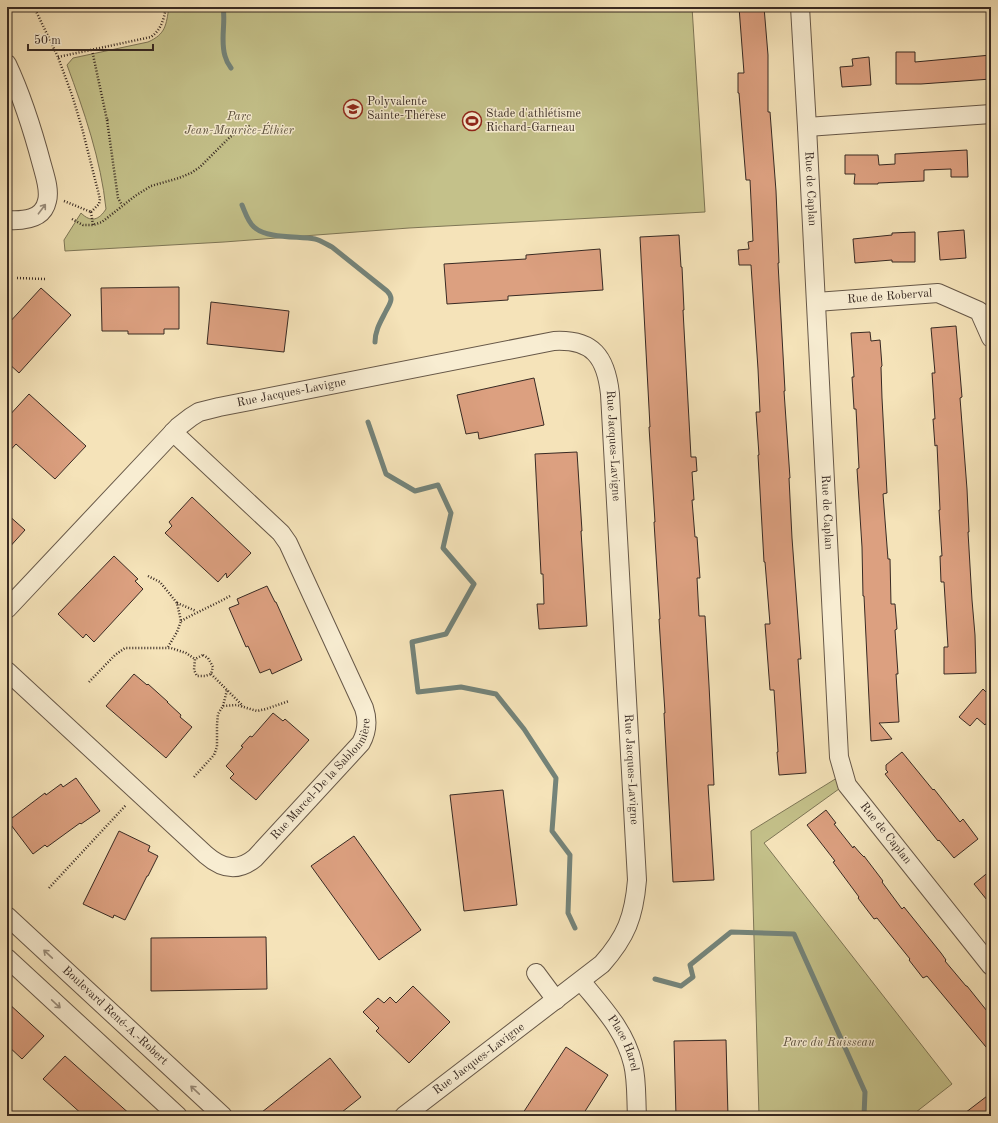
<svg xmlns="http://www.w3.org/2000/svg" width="998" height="1123" font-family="'Old Standard TT',serif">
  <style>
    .green { fill: #c4c18a; stroke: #7e7656 }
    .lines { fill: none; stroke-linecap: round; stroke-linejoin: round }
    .stream { stroke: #748379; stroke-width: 5 }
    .building { fill: #dca080; stroke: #382a23 }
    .minor-casing { stroke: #675848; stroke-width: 20 }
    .path { stroke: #382a23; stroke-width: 2.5; stroke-dasharray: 1 2; stroke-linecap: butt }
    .minor { stroke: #f8edd2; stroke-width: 18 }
    .oneway { stroke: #988c7a }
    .labels { text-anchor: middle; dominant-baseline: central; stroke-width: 3; stroke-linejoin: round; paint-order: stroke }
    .poi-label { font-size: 12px; fill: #382a23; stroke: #f8edd2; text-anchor: start }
    .park-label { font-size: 12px; font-style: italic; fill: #5b503d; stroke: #f8edd2 }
    .street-label { font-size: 12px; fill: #382a23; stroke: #f8edd2 }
  </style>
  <rect width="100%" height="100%" fill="#f5e3b9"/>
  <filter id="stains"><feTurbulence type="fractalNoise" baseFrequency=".005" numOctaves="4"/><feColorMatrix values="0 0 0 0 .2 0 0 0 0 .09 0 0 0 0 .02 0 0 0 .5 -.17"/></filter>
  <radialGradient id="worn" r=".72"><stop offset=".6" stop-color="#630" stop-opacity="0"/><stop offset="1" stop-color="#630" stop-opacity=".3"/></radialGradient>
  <path class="green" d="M169,7h523l13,205 -296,16 -185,14 -159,9 -1,-11 17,-27c10,10 18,7 25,-4 -5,-49 -22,-98 -39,-144l6,-7 75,-16c18,-8 18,-17 21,-35z
    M845,773l5,8 -86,62 188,241 -41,32h-152l-8,-285z"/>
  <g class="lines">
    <path class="stream" d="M223,7c3,16 -3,33 2,49 1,4 3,8 6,12
      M242,205c3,7 6,17 12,22 13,12 44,9 61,12 5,1 11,5 17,8l55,44c2,2 4,4 4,8 0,4 -3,8 -5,12 -5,10 -11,19 -11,31
      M368,422l18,52 29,17 23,-6 13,28 -8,35 31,36 -28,50 -34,8 6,50 43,-5 35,7 28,35 32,49 -4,53 18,24 -2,58 7,15
      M655,979l26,7 12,-9 -3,-12 41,-33 63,2 71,158 -1,24"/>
  </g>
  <path class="building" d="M739,7h25l4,48v57h2l6,79 3,72h-1l7,128h-1l6,87h-1l3,60 9,121h-3l8,114 -27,2 -2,-23h1l-4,-62h-4l-5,-66h5l-5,-62h-1l-6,-107h1l-3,-43h4l-2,-43 -7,-104h-12l-1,-15 11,-1 -1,-7 5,-1 -3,-61h-4l-7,-87h-1v-20h6z
    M896,52h19v10l76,-7v24l-70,5h-25z
    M869,57l2,28 -29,2 -2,-20 13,-1 -1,-7z
    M967,150l1,27h-17v-8l-27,1v11l-46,2v1h-24l1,-10h-10v-19h33l1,10 16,-1v-10z
    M964,230l2,28 -26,2 -2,-28z
    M915,232v30h-23v-2l-37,3 -2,-24 39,-4v-2z
    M679,235l2,32h1l2,43h-1l8,147h5l1,14 -5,1 2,28h-2l3,37h2l3,41h-3l2,38h6l4,69 5,100h-6l6,95 -41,2 -9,-169h1l-6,-94h1l-6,-97h1l-6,-95h1l-10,-190z
    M600,249l3,41 -95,6v4l-61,4 -3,-40 82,-5v-4z
    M179,287v42h-15v5h-36v-3h-26l-1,-43z
    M41,288l30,27 -52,58 -12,-11v-37z
    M211,302l78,9 -5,41 -77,-8z
    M956,326l6,71 -2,1 7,91 2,43h-1l4,68 3,35 1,38 -32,1v-27h4l-4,-65h-3l-1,-26h2l-3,-46h1l-3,-65 -2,1 -2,-27h2l-3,-46h3l-4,-45z
    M870,332l1,9 9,-1 2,26 -1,1 1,31 5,95 -4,1 5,65h2l1,45h4l2,25 -2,1 3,44h-2l3,48 -20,1 13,16 -21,2 -7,-145h-1l-1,-49 -5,-78 2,-1 -3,-59h-2l-2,-32h2l-3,-44z
    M534,378l10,47 -65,14 -1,-7 -12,2 -9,-39z
    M29,394l57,52 -31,33 -39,-35 -9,10v-36z
    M577,452l5,79h-1l6,95 -48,3 -2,-25h7l-1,-30h-2l-6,-120z
    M192,497l59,56 -24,25 -1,-5 -8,9 -53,-49 7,-7 -3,-4z
    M7,514l18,16 -18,20z
    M114,556l24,23 -3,2 8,8 -49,53 -8,-8 -3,4 -25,-24z
    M267,586l8,16h1l26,58 -30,14 -2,-5 -10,4 -12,-27 -2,1 -17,-39 10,-4 -2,-5z
    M134,674l13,11 1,-1 20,18h-1l14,13 -1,2 12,10 -26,31 -60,-52z
    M983,689l8,8v20l-6,8 -8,-7 -7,8 -11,-9z
    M273,713l10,8 2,-2 24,21 -53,60 -26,-22 4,-4 -8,-8 17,-19 -2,-1 9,-10 2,1z
    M902,752l31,38 1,-1 26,33 3,-3 15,20 -24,19 -15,-18 -1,1 -53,-67 3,-2 -2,-2v-5z
    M76,778l24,33 -19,13 -1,-1 -33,24 -2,-2 -12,9 -25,-33 37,-28 1,2 15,-11 2,3z
    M503,790l14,115 -53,6 -14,-116z
    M826,810l10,13 -2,1 19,24 1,-2 6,7 4,4v-1l19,25 -1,1 20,27 2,-2 37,46 5,7 -1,1 21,25h1l24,30v37l-64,-77 -4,2 -14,-18 1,-1 -33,-41 -3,1 -16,-21 1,-1 -26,-35 2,-1 -28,-36z
    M119,831l31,15 -2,5 10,5 -10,20h-1l-22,44 -11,-5 -1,3 -30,-14z
    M354,836l67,94 -42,30 -68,-94z
    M991,870v35l-17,-21z
    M266,937l1,52 -116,2v-53z
    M413,986l37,36 -41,41 -33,-32 3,-3 -16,-16 15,-14 6,5 6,-6 6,6z
    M7,1002l37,34 -22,23 -15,-14z
    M726,1040l2,76h-52l-2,-75z
    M566,1047l42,28 -26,41h-61z
    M65,1056l67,60h-48l-41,-37z
    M330,1058l31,39 -24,19h-80z
    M991,1093v23h-30z"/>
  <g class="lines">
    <defs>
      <g id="minor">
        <path id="s1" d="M800,7l7,120 32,630 8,28 144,181"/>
        <path d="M7,64c15,32 26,67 35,101 3,11 8,25 5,36 -4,19 -24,20 -40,19"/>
        <path d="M807,127l184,-13"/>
        <path id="s2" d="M816,302l122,-9 41,18 12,27"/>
        <path id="s3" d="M7,609l171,-182 13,-10 8,-5 20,-5 335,-66c39,-2 52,16 56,53l27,486c-3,37 -11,57 -35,84l-198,152"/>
        <path id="s4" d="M7,671l199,184c16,14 32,17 49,3l106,-115c6,-11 7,-23 3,-35l-76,-165 -7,-10 -108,-101"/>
        <path id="s5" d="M7,916l216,200"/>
        <path d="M7,958l171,158"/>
        <path d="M536,973l20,27"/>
        <path id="s6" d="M581,981c21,26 44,49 52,83 4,16 3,35 4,52"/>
      </g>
    </defs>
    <use href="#minor" class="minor-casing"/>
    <path class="path" d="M34,7l24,50 15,41 9,30 18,71 -1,5 -8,8
      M92,50l15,70h2
      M58,57l93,-20c10,-7 13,-18 15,-30
      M107,120l11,78 4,7
      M64,201l27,11
      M91,212l2,13
      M72,219l11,6h10l9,-3 33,-26 16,-10 28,-8 12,-5 9,-6 30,-30 21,-12
      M17,278l28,1
      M148,576l12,6 17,21 4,18 -4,11 -9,15
      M177,603l19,8
      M181,621c16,-9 33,-16 49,-25
      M203,655l5,3 5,9 -2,7 -6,2h-8l-3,-6 1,-11z
      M211,674l32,32
      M89,682l26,-27 10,-7h46l15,5 9,6
      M223,706l4,-16
      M194,777l20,-22 3,-8v-23l1,-10 5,-8 14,-1 20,6 9,-2 23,-8
      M49,888l77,-83"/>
    <use href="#minor" class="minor"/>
  </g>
  <defs><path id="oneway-shaft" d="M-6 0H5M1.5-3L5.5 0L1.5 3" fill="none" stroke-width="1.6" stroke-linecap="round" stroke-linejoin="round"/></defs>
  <g class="oneway">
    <use href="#oneway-shaft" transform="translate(42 209) rotate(-53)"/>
    <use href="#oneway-shaft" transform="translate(48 954) rotate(-137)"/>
    <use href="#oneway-shaft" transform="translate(56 1004) rotate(43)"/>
    <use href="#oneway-shaft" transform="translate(195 1090) rotate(-137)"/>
  </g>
  <defs>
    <symbol id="school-ring" viewBox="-11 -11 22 22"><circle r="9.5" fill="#f8edd2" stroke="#8f2418" stroke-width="1.5"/><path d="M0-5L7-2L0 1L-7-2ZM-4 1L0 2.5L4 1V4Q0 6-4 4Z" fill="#8f2418"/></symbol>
    <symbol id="stadium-ring" viewBox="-11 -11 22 22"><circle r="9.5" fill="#f8edd2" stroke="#8f2418" stroke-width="1.5"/><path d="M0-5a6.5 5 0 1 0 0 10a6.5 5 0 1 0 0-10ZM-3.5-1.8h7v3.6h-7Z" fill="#8f2418"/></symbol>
  </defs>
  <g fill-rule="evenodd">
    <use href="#school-ring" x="342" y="98" width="22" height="22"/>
    <use href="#stadium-ring" x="461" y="110" width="22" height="22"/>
  </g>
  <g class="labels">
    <g class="poi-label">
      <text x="367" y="102">Polyvalente<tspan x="367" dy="14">Sainte-Thérèse</tspan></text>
      <text x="486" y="114">Stade d'athlétisme<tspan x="486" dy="14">Richard-Garneau</tspan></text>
    </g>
    <g class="park-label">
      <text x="239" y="117">Parc<tspan x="239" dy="14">Jean-Maurice-Éthier</tspan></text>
      <text x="829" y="1043">Parc du Ruisseau</text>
    </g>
    <g class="street-label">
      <text stroke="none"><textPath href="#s1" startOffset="182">Rue de Caplan</textPath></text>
      <text stroke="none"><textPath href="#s2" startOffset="74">Rue de Roberval</textPath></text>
      <text stroke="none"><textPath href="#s3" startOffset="370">Rue Jacques-Lavigne</textPath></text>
      <text stroke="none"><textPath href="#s3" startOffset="778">Rue Jacques-Lavigne</textPath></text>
      <text stroke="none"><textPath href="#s1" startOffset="506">Rue de Caplan</textPath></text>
      <text stroke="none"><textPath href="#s3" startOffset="1102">Rue Jacques-Lavigne</textPath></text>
      <text stroke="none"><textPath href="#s4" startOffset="430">Rue Marcel-De la Sablonnière</textPath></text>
      <text stroke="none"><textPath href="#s1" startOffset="842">Rue de Caplan</textPath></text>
      <text stroke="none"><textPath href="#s5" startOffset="147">Boulevard René-A.-Robert</textPath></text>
      <text stroke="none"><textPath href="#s6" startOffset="76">Place Harel</textPath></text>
      <text transform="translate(479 1059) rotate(-37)">Rue Jacques-Lavigne</text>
    </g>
  </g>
  <rect width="998" height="1123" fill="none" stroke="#f5e3b9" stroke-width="24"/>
  <rect x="8" y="8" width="982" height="1107" fill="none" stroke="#382a23" stroke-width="2"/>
  <rect x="12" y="12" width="974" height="1099" fill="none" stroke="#382a23"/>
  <path d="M28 44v6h125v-6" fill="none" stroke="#382a23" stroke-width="2"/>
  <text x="34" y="44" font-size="12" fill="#382a23" stroke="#f8edd2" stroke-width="3" paint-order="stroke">50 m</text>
  <rect width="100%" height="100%" filter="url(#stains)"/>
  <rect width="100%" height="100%" fill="url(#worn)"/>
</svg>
